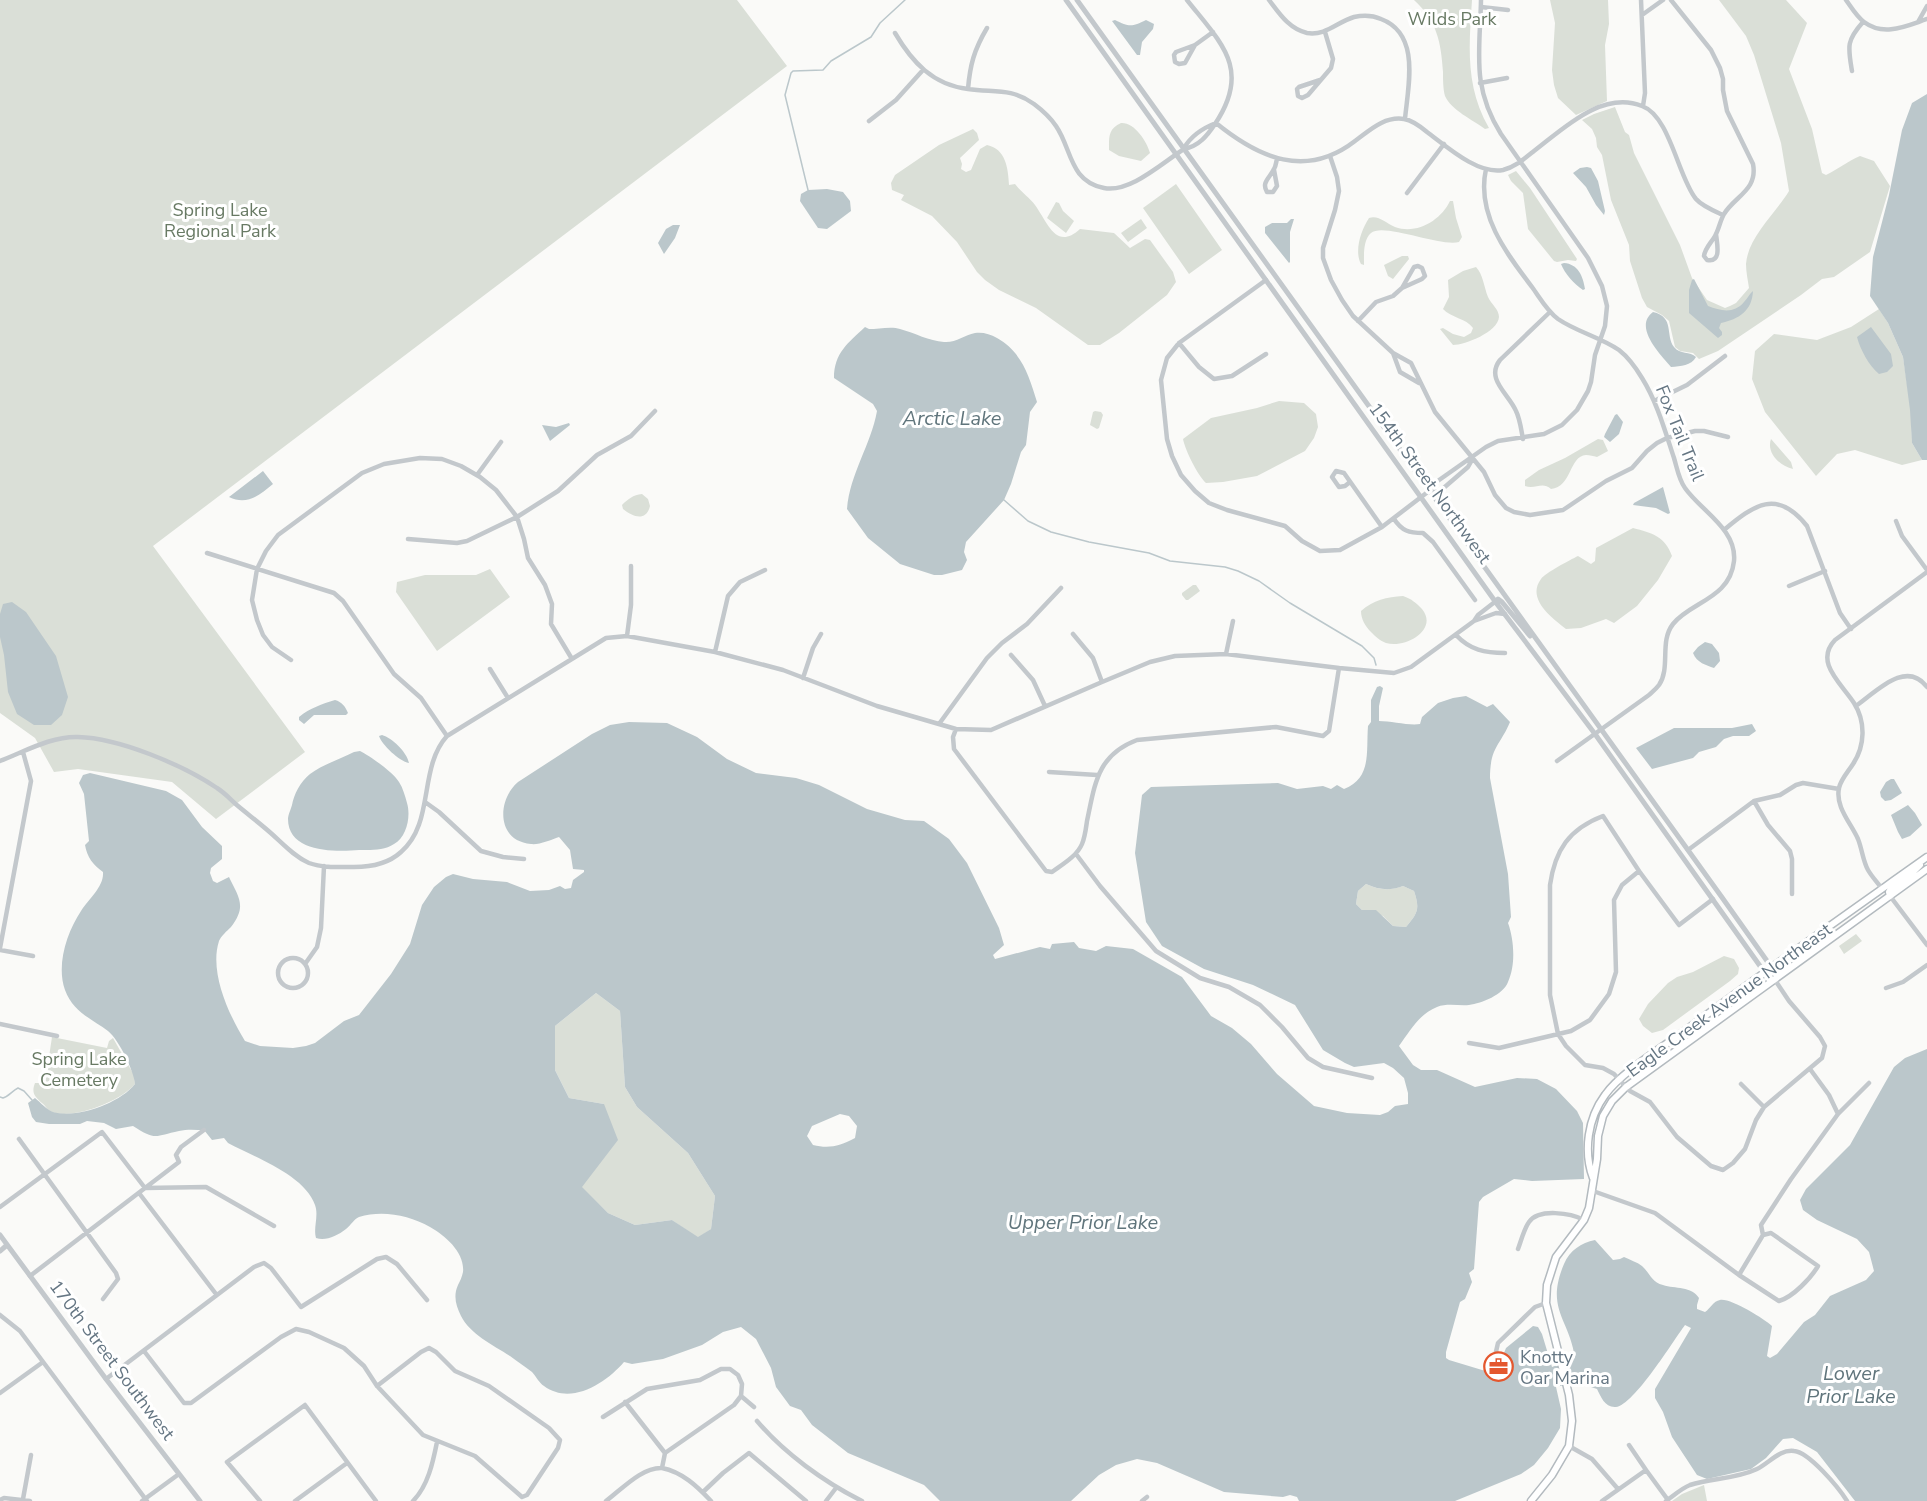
<svg xmlns="http://www.w3.org/2000/svg" width="1927" height="1501" font-family="'Nunito Sans',sans-serif">
  <style>
    .green { fill: #dadfd7 }
    .water { fill: #bbc7cb; fill-rule: evenodd }
    .lines { fill: none; stroke-linecap: round; stroke-linejoin: round }
    .stream { stroke: #bbc7cb; stroke-width: 1.5 }
    .secondary-casing { stroke: #b3babf; stroke-width: 9 }
    .minor { stroke: #c3c8cc; stroke-width: 4.5 }
    .tertiary { stroke: #c3c8cc; stroke-width: 5 }
    .secondary { stroke: #fff; stroke-width: 6 }
    .labels { text-anchor: middle; dominant-baseline: central; stroke-width: 6; stroke-linejoin: round; paint-order: stroke }
    .park-label { font-size: 18px; fill: #687a64; stroke: #fff }
    .street-label { font-size: 18px; fill: #657683; stroke: #fff }
    .poi-label { font-size: 18px; fill: #657683; stroke: #fff; text-anchor: start }
    .water-label { font-size: 20px; font-style: italic; fill: #60757c; stroke: #fff }
  </style>
  <rect width="100%" height="100%" fill="#fafaf8"/>
  <path class="green" d="M0,0h737l50,66 -634,480 152,206 -89,67 -44,-37 -94,-13 -24,3 -19,-34 -35,-25z
    M1414,0h58c-3,46 -7,86 17,128l-4,1c-12,-9 -34,-19 -40,-33 -2,-7 -2,-17 -2,-24 -2,-30 -6,-51 -29,-72z
    M1550,0h58l1,24 -4,21 2,56 -31,14 -18,-17 -4,-13 -2,-15 3,-47z
    M1719,0h67l21,23 -18,46 23,60 10,44 4,2c12,-6 22,-14 34,-19l14,5 16,25 -20,66 -36,25 -12,2 -21,16 -83,56 -19,8 -6,-6 -13,-2 -5,-4 -6,-26 -7,-6 -15,-8 -5,-9 -12,-37 -1,-16 -18,-45 -9,-45 -5,-8 -1,-9 -4,-9 -10,-9 12,-6 21,-7 10,25 4,3 5,18 46,92 12,33 15,22 18,8 5,-2 6,-3 13,-15c-1,-7 -3,-16 -3,-24 2,-27 29,-50 43,-73l-8,-48 -27,-88 -8,-19z
    M1121,123c13,-1 26,18 29,30l-9,8 -22,-5 -10,-6c0,-13 -1,-21 12,-27z
    M973,129l4,4 2,7 -19,18 2,6 -1,5 5,3 5,-2 9,-21 7,-4c19,4 21,23 22,40l6,-1c6,8 15,14 20,21 13,18 21,46 45,24l34,4 16,15 15,-9 5,1 23,32 3,10 -9,13 -48,38 -19,12h-12l-52,-37 -37,-18 -14,-10 -8,-8 -20,-30 -25,-26 -31,-16 3,-5 -12,-5 -1,-7 4,-8 44,-30z
    M1516,171l14,17 47,71 -1,2 -8,-1 -11,2 -3,-1 -26,-32 -5,-36 -12,-12 -3,-6z
    M1176,184l46,66 -33,24 -46,-66z
    M1450,201h3l3,17 6,19 -3,5c-19,5 -76,-20 -88,-9 -8,7 -7,22 -7,32l-3,-1c-7,-13 0,-34 8,-46 10,-3 16,5 26,9 22,8 46,-7 55,-26z
    M1056,202l3,1 4,8 11,10 -8,12 -19,-15z
    M1141,219l6,9 -19,14 -7,-9z
    M1402,256h6l1,3 -16,20 -5,-3 -4,-11z
    M1476,267c7,7 8,20 12,30 3,7 11,12 11,20 -1,15 -34,28 -46,28l-13,-16 3,-1 10,6 11,3 7,-4 2,-5c-7,-10 -22,-10 -30,-19l6,-12 -1,-17 15,-9z
    M1879,309l9,14 15,34 8,53 1,33 10,17 -20,5 -47,-15 -18,4 -21,22 -51,-64 -13,-33 3,-28 19,-17 43,6 34,-13z
    M1279,401l25,2 12,11 2,13 -4,11 -9,13 -48,25 -34,6 -17,1c-8,-7 -21,-33 -23,-44l28,-21 46,-10z
    M1095,411l6,1 2,3 -4,13 -2,1 -7,-4 3,-13z
    M1598,439l5,1 5,11 -11,6c-4,-1 -7,-2 -11,-2 -17,1 -14,32 -35,34 -9,-8 -16,1 -26,-3v-6l14,-10 26,-12z
    M1771,439l20,23 2,7c-13,-3 -27,-16 -22,-30z
    M642,494l6,5 2,7c-4,16 -17,11 -27,3l-1,-4c6,-6 11,-10 20,-11z
    M1633,528c19,5 32,8 39,28l-14,24 -21,26 -23,17 -8,-4 -25,9 -15,1c-14,-11 -40,-30 -25,-50 4,-6 29,-19 37,-23l13,8 4,-3 1,-13z
    M490,569l20,28 -73,54 -41,-59 1,-10 28,-7h51z
    M1193,585h3l4,6 -12,9h-2l-4,-5v-2z
    M1403,596c9,3 13,7 19,13 17,21 -17,40 -36,34 -6,-2 -11,-7 -15,-11 -6,-6 -10,-13 -10,-21 12,-11 26,-14 42,-15z
    M1366,884c14,6 22,7 37,2l11,5c6,18 4,22 -8,36l-13,-1 -10,-10 -21,-6 -6,-6 2,-13z
    M1856,934l6,7 -18,13 -5,-8z
    M1724,956l10,3 5,9 -1,6 -8,7 -67,49 -11,3 -9,-7 -4,-7 9,-15 20,-21 9,-6 16,-5z
    M596,993l24,18 5,76 12,20 51,46 27,43 -4,33 -13,9 -26,-18 -37,5 -27,-12 -27,-26 23,-83 -35,-6 -14,-28v-44z
    M52,1037l55,11 2,-7 4,-3 21,37 1,9c-14,17 -61,36 -83,28 -4,-1 -7,-7 -10,-9 -7,-6 -11,-10 -7,-20h10z
    M1704,1485l3,16h-35l10,-7z"/>
  <path class="water" d="M1115,20c14,7 17,7 31,0l8,4 -1,5 -11,13 -2,13h-3l-25,-34z
    M1927,94v366h-5l-10,-17 -2,-33 -7,-53 -15,-34 -18,-27 3,-39 16,-62 13,-65 10,-27z
    M1587,167l4,1 7,13 7,30 -1,4 -8,-10 -10,-18 -13,-14 7,-5z
    M827,189l16,3 7,9 1,10 -24,18 -9,-1 -18,-27 1,-7 7,-4z
    M1291,219h3l-4,13v30l-1,1 -24,-30v-6l7,-4h15z
    M673,225h7l-5,13 -11,16 -6,-11 8,-14z
    M1564,263c14,1 19,13 21,26l-2,1c-9,-6 -18,-16 -22,-26z
    M1694,279l14,27c13,5 26,8 36,-4 4,-4 5,-8 9,-11 -1,20 -14,28 -32,32l-2,5 3,4v3l-4,3 -29,-25v-23l3,-10z
    M1653,312c22,5 12,23 21,35 6,8 16,4 22,10 -5,9 -15,9 -25,10 -11,-13 -38,-40 -18,-55z
    M865,327l4,2c9,0 23,-3 31,0 15,4 29,12 44,13 12,1 20,-7 31,-9 8,-1 15,1 22,5 25,14 32,38 40,64l-7,10 -4,33 -5,7 -10,32 -7,16 -38,42 -2,10 3,8 -5,10 -20,5h-8l-34,-11 -32,-26 -21,-29c3,-36 24,-64 30,-98l-4,-7 -39,-26c0,-25 14,-35 31,-51z
    M1871,327l20,27 2,12 -6,6 -8,2c-10,-8 -19,-25 -22,-37z
    M1617,414l6,8 -4,12 -9,8 -6,-5 1,-3 10,-19z
    M569,423l1,2 -20,16 -8,-16 14,2z
    M263,471l10,13c-13,11 -26,22 -44,13z
    M1663,487l7,26 -2,1 -12,-6 -23,-3 1,-2z
    M12,602l14,10 30,44 12,41 -6,18 -11,10h-17l-17,-11 -9,-22 -4,-37 -4,-18v-23l3,-10z
    M1705,642l7,2 7,9 1,8 -6,7c-8,-3 -17,-5 -21,-15l5,-6z
    M1380,686l3,2 -4,18v15c12,0 31,5 41,3l2,-7 16,-14 15,-5 13,-2 21,11 6,-3 17,18c-10,24 -20,25 -20,56l18,96 3,43 -3,6c6,16 8,42 0,59 -5,13 -26,21 -39,23 -10,1 -22,-2 -32,2 -18,7 -27,24 -38,39l14,19 8,5h16l38,17 42,-9 20,1 19,10 21,22 6,12 1,56 -52,2 -18,-2 -31,18 -4,5 -5,67 -5,4 3,9 -7,17 -5,3 -14,50v6l3,2 43,13 17,-5 -5,-15 2,-5 27,-22 5,1 4,7 10,33 23,-9c-6,-40 -30,-49 -11,-94 6,-14 17,-21 31,-24l18,20 7,-1 4,-2c6,3 13,5 18,9 8,7 9,16 21,19 12,4 29,1 36,13l-2,7v4l8,3c6,-4 8,-11 15,-12 11,-2 44,19 52,26l-5,30 3,2 7,-4 27,-32 11,-7 15,-19 36,-16 8,-9 -5,-19 -12,-13 -40,-19 -14,-10 -3,-10 6,-11 44,-44 44,-78 11,-9 22,-9v452h-72l-38,-49 -24,-14 -10,1 -17,19 -15,11 -44,10 -10,-4 -25,-38 -9,-25 -8,-14v-9l36,-61 -6,-3c-12,16 -51,80 -69,82 -11,1 -15,-10 -19,-18l-21,-7 -20,5 5,22 -1,19 -12,20 -14,17 -13,9 -66,27h-156l-2,-4 -7,-2 -7,2 -59,-5 -67,-29 -20,-4 -21,6 -17,10 -28,26h-131l-16,-16 -76,-32 -36,-28 -11,-15 -11,-4 -14,-19 -5,-19 -15,-29 -15,-12 -18,5 -21,13 -39,14 -31,5 -8,-2c-18,21 -53,44 -80,24 -5,-3 -8,-10 -12,-14 -7,-5 -15,-11 -22,-16 -17,-11 -40,-22 -49,-40 -5,-10 -8,-20 -3,-31 2,-4 4,-8 5,-13 2,-19 -17,-36 -33,-45 -21,-12 -48,-17 -71,-10 -5,2 -9,9 -13,12 -9,7 -20,12 -30,9 -3,-10 3,-22 -1,-33 -10,-30 -61,-48 -87,-62l-4,-5 -12,2 -8,-10c-8,0 -17,-1 -25,1 -24,5 -23,10 -46,-5l-17,3 -12,-6 -17,-2 -7,3h-31l-13,-2 -4,-5 -4,-14 7,-5c5,4 12,12 18,14 24,7 67,-9 82,-28 -1,-13 -16,-44 -27,-53 -16,-12 -35,-19 -43,-41 -9,-25 2,-58 16,-79 8,-13 23,-24 22,-39 -10,-7 -16,-15 -18,-27l4,-4 -5,-47 -5,-11 4,-8 7,-2 76,18 16,9 20,27 20,19v13l-11,9 -1,5 3,8 4,2 12,-6c10,21 18,29 2,50 -4,4 -10,9 -12,14 -10,31 10,74 26,100l15,5 33,2 13,-2 9,-3 29,-22 15,-6 32,-41 19,-30 12,-39 12,-18 12,-10 7,-3 20,5 34,3 23,9 19,-1 11,-4 5,3 6,-1 2,-8 11,-8v-2l-11,-1 -3,-19 -11,-13c-8,3 -20,8 -28,7 -35,-3 -34,-44 -13,-62l74,-48 18,-9 19,-3 38,1 30,14 30,22 29,14 40,5 23,7 48,24 38,11 19,1 25,18 18,24 32,65 5,17 -11,10 2,4 45,-12 10,2 2,-5 22,-2 5,6 17,3 10,-5 27,3 49,28 29,39 21,12 19,16 26,30 37,32 33,7 33,2 8,-3 7,-6 13,-2v-11l-4,-15 -11,-10 -9,-5 -30,4 -9,-4 -22,-13 -28,-45 -42,-20 -49,-16 -42,-23 -16,-24 -11,-69 7,-58 9,-8 127,-4 19,6 26,-3 8,3 6,-4 7,4c28,-11 22,-37 24,-63l3,-4v-22l6,-13zM1366,884c14,6 23,7 37,2l11,5c6,18 4,22 -8,36l-13,-1 -17,-16h-14l-6,-6 2,-13zM596,993l24,18 5,76 12,20 51,46 27,43 -4,33 -13,8 -26,-17 -37,5 -27,-12 -26,-26 36,-47 -14,-36 -35,-6 -14,-28v-44zM840,1114l9,2 8,10 -2,12c-15,8 -26,11 -42,7l-6,-9 5,-10z
    M335,700c7,2 10,6 13,13l-2,2h-32l-10,9 -5,-4v-3c11,-9 23,-13 36,-17z
    M1752,724l4,7 -7,5h-16l-9,3 -8,8 -17,5 -6,6 -41,11 -16,-21 38,-20h58z
    M382,735c10,3 25,17 27,28 -10,-2 -27,-18 -30,-27z
    M360,751c10,5 33,21 39,31 4,6 6,14 8,21 4,13 0,34 -13,41 -10,7 -24,6 -35,6 -23,2 -71,3 -71,-31 0,-4 3,-10 4,-14 2,-11 8,-23 18,-31 12,-9 30,-15 44,-22z
    M1891,779h3l8,14 -11,7 -6,1 -4,-4 -1,-5 6,-10z
    M1908,805l7,8 7,12 -12,11 -8,3 -4,-7 -7,-17z"/>
  <g class="lines">
    <path class="stream" d="M808,190l-23,-95 6,-22 2,-2 30,-1 8,-9 40,-24 9,-14 25,-23
      M1004,500l24,21 23,11 38,10 60,11 21,8 55,6 13,4 21,10 31,22 72,43 12,12 2,7
      M0,1097l3,1c6,-2 9,-7 15,-10l6,3 8,9"/>
    <defs>
      <path id="secondary" d="M1890,896l-1,-4 2,-3 19,-14 10,-10
        M1593,1178c-10,-27 -5,-60 12,-83 16,-23 61,-50 85,-68 78,-58 158,-114 237,-170
        M1531,1501l21,-26 17,-29 3,-25 -3,-26 -23,-92 1,-18 9,-28 28,-37 5,-12 8,-49 1,-23 5,-20 9,-15 14,-14 301,-218"/>
    </defs>
    <use href="#secondary" class="secondary-casing"/>
    <path class="minor" d="M1269,0c10,13 20,29 38,33 19,3 30,-11 47,-16 9,-2 18,-2 27,2 40,15 27,67 24,100
      M1641,0l4,93 -2,13
      M1671,0l40,50 9,18 3,11v11l4,21 26,53c5,26 -18,32 -29,50 -4,7 -5,15 -9,22 -4,7 -10,12 -11,20l3,4c15,3 10,-16 9,-26
      M1846,0c5,7 11,17 18,22 20,15 42,4 63,-3
      M1481,7l27,3
      M1642,15l21,-15
      M1918,22l9,-16
      M895,33c17,29 38,52 73,56 25,4 42,-2 66,15 8,6 16,13 22,22 16,23 13,55 48,62 26,5 58,-25 80,-39 15,-3 23,-13 31,-25 37,-55 6,-81 -28,-124
      M1195,45l-10,18 -6,1 -4,-2 -1,-7 2,-3 19,-7 18,-13
      M1852,71c-4,-24 -6,-30 11,-49
      M1320,80l-21,7 -2,2 1,7 4,2 6,-3 23,-27 2,-9 -8,-27
      M1480,83l27,-5
      M968,89c2,-24 6,-39 19,-61
      M869,121l27,-21 27,-30
      M1216,123c43,35 90,56 139,18 14,-10 29,-25 49,-22 7,1 17,8 23,13 19,14 51,43 76,38 12,-3 21,-11 31,-19 29,-22 68,-61 108,-45 28,10 36,71 54,93 6,7 18,12 27,16
      M1184,148c7,-12 19,-20 32,-25
      M1330,156l7,21 2,14 -4,19 -12,38v10l8,22 11,20 11,16 40,37 18,10 24,49 49,60 11,23 11,13 8,4 16,3 33,-5 43,-29 26,-13 15,-17 10,-8 10,-5 28,-7h9l24,6
      M1486,169c-10,45 20,84 46,118 8,11 15,24 26,32 19,13 42,18 61,31 9,7 17,18 23,28 15,24 23,53 32,80 3,10 5,22 11,30 16,23 52,41 49,73 -4,38 -44,41 -61,63 -14,18 -2,43 -14,61 -3,4 -7,7 -10,10l-92,66
      M1274,170l3,16 -4,6h-6c-6,-10 3,-14 7,-23 2,-3 2,-7 3,-10
      M1407,193l37,-49
      M1266,280l-87,63 -12,15 -6,22 6,59 5,17 9,19 14,16 14,12 18,7 58,16 17,15 18,10 20,-1 42,-23 47,-36 3,-6 54,-38 12,-6 46,-7 18,-9 15,-15 11,-19 3,-9 4,-27 10,-29 2,-20 -5,-20 -14,-28 -87,-124c-30,-48 -21,-82 -20,-134
      M1358,321l18,-19 17,-6 9,-8 12,-21 4,-1 4,2 3,8 -3,3 -20,9
      M1179,343l20,24 15,12 18,-3 34,-22
      M1393,353l7,19 19,11
      M1654,401l33,-16 38,-29
      M1523,439c-2,-10 -3,-20 -7,-28 -7,-17 -31,-32 -16,-51l50,-48
      M477,475l24,-33
      M1350,482l-5,4 -6,1 -7,-10 4,-6 8,2 38,54
      M1429,491l10,1 29,-25 5,-9
      M1394,519c8,12 15,14 29,14l10,9 42,58
      M1896,521l6,15 25,34
      M1724,530c30,-25 53,-42 83,-4l33,87 11,16
      M408,539l49,4 10,-2 50,-24 41,-26 39,-36 34,-19 24,-25
      M207,553l127,40 9,8 51,73 27,24 26,38
      M1789,586l36,-15
      M1474,621l4,-6 18,-14
      M1073,634l20,24 9,24
      M1456,635c14,15 29,18 49,18
      M627,636l4,-31v-39
      M715,652l13,-56 12,-14 25,-12
      M1226,654l7,-33
      M1011,655l22,25 12,26
      M291,660l-19,-13 -9,-12 -6,-15 -5,-20 5,-31 9,-18 12,-16 84,-62 22,-9 36,-6 22,1 19,7 19,11 16,13 21,27 7,22 4,19 17,27 7,19 -1,20 21,35
      M490,669l18,29
      M803,678l10,-30 8,-14
      M1856,706c20,-14 50,-47 71,-19
      M939,724l48,-66 15,-15 25,-19 34,-36
      M956,729l-3,8 1,12 92,122 6,1c11,-8 25,-16 30,-28 3,-7 4,-16 5,-23 8,-37 10,-66 50,-81l139,-13 47,9 6,-5 10,-63
      M0,761c24,-9 51,-25 78,-24 41,1 105,28 139,51 8,5 14,12 21,18 12,10 24,19 35,29 11,10 22,22 36,28 14,5 30,4 45,4 17,0 34,-3 47,-15 34,-29 17,-84 46,-116l159,-98 21,-2 88,16 68,18 94,36 79,23 35,1 111,-48 48,-20 25,-6 51,-2 113,14 55,5 17,-6 63,-46 22,-8 9,1
      M1049,772l48,3
      M1754,801l14,24 22,26 2,8v35
      M425,802l14,10 42,39 22,6 21,2
      M1688,850l66,-49 26,-6 16,-10 7,-2 36,6
      M1076,854l24,32 56,65 44,27 29,9 31,18 22,22 26,31 15,9 49,11
      M1882,889c-4,-6 -10,-12 -14,-19 -5,-9 -6,-21 -10,-31 -7,-16 -23,-32 -19,-51 2,-9 9,-16 14,-24 12,-18 13,-42 1,-61 -13,-20 -40,-41 -19,-63l92,-68
      M1890,896l37,49
      M1713,899l-34,26 -40,-54 -36,-55c-34,13 -48,34 -53,69v110l8,39 8,12 19,19 18,3 11,6 16,17 20,11 27,35 34,29 12,4 10,-7 12,-14 11,-29 8,-13 58,-49 3,-12 -5,-9 -31,-36 -14,-21
      M0,948l31,-167 -8,-29
      M0,950l33,6
      M278 973a15 15 0 1 1 30 0a15 15 0 1 1-30 0Z
      M305,964l12,-17 4,-19 3,-62
      M1886,988l17,-6 24,-17
      M0,1024l57,12
      M1469,1043l30,5 72,-17 19,-11 19,-26 7,-22 -2,-72 8,-15 17,-14
      M1810,1069l19,26 9,19
      M1741,1084l23,23
      M19,1139l97,134 2,6 -15,20
      M1593,1191l62,22 84,62 40,26c14,-4 32,-23 39,-35l-47,-33 -8,2
      M139,1193l77,101
      M0,1207l102,-75 43,56 61,-1 68,39
      M1518,1249c3,-8 6,-20 11,-27 10,-14 42,-9 55,-2
      M1739,1275l24,-40 -2,-10 30,-46 47,-65 31,-31
      M30,1276l149,-114 -3,-7 5,-8 23,-17
      M0,1315l20,16 127,170
      M144,1351l40,52h7l90,-66 15,-8 13,3 35,16 20,18 13,20 46,49 52,21 47,41 5,-2 31,-47 2,-8 -11,-12 -60,-42 -34,-15 -19,-19 -7,-4 -8,4 -44,34
      M1495,1356l3,-13 37,-36 11,-4
      M106,1379l148,-112 10,-4 7,5 30,39 76,-48 9,-2 11,7 30,36
      M0,1393l43,-31
      M741,1396l13,11
      M625,1402l40,51 -3,15c20,4 35,18 49,33
      M603,1417l44,-28 53,-9 21,-11h9l8,6 4,9 -1,12 -7,9 -69,48
      M757,1421c27,32 67,61 105,80
      M1629,1445l17,25
      M1569,1446l23,13 26,30
      M703,1492l20,-19 26,-20 57,48
      M23,1499l8,-44
      M0,1500l4,-2 26,3
      M142,1501l37,-27
      M260,1501l-33,-39 78,-57 71,96
      M295,1501l52,-38
      M413,1501c15,-15 20,-39 24,-59
      M606,1501c16,-12 36,-34 56,-33
      M826,1501l10,-13
      M1142,1501l5,-4
      M1602,1501l44,-31 22,30
      M1666,1501c7,-5 16,-13 24,-16 22,-7 46,-6 67,-16 12,-6 23,-20 37,-18 15,1 45,37 53,50"/>
    <path class="tertiary" d="M1066,0l431,604 98,130 170,239 10,7
      M1077,0l644,896 51,72 3,12
      M1496,601l2,-2 4,3 28,34
      M0,1235l106,144 94,122
      M0,1251l7,-6"/>
    <use href="#secondary" class="secondary"/>
  </g>
  <defs>
    <symbol id="office-ring" viewBox="-11 -11 22 22"><circle r="9.5" fill="#fff" stroke="#e4572e" stroke-width="1.5"/><path d="M-6-3h4V-5.5h4V-3h4V5H-6ZM-1-4.5V-3h2v-1.5ZM-6 0V1H6V0Z" fill="#e4572e"/></symbol>
  </defs>
  <g fill-rule="evenodd">
    <use href="#office-ring" x="1482" y="1350" width="33" height="33"/>
  </g>
  <g class="labels">
    <g class="park-label">
      <text x="1452" y="19">Wilds Park</text>
      <text x="220" y="210">Spring Lake<tspan x="220" dy="21">Regional Park</tspan></text>
      <text x="79" y="1059">Spring Lake<tspan x="79" dy="21">Cemetery</tspan></text>
    </g>
    <g class="street-label">
      <text transform="translate(1680 433) rotate(68)">Fox Tail Trail</text>
      <text transform="translate(1430 483) rotate(54)">154th Street Northwest</text>
      <text transform="translate(1729 1000) rotate(-36)">Eagle Creek Avenue Northeast</text>
      <text transform="translate(112 1360) rotate(53)">170th Street Southwest</text>
    </g>
    <g class="poi-label">
      <text x="1520" y="1357">Knotty<tspan x="1520" dy="21">Oar Marina</tspan></text>
    </g>
    <g class="water-label">
      <text x="952" y="418">Arctic Lake</text>
      <text x="1083" y="1222">Upper Prior Lake</text>
      <text x="1851" y="1373">Lower<tspan x="1851" dy="23">Prior Lake</tspan></text>
    </g>
  </g>
</svg>
